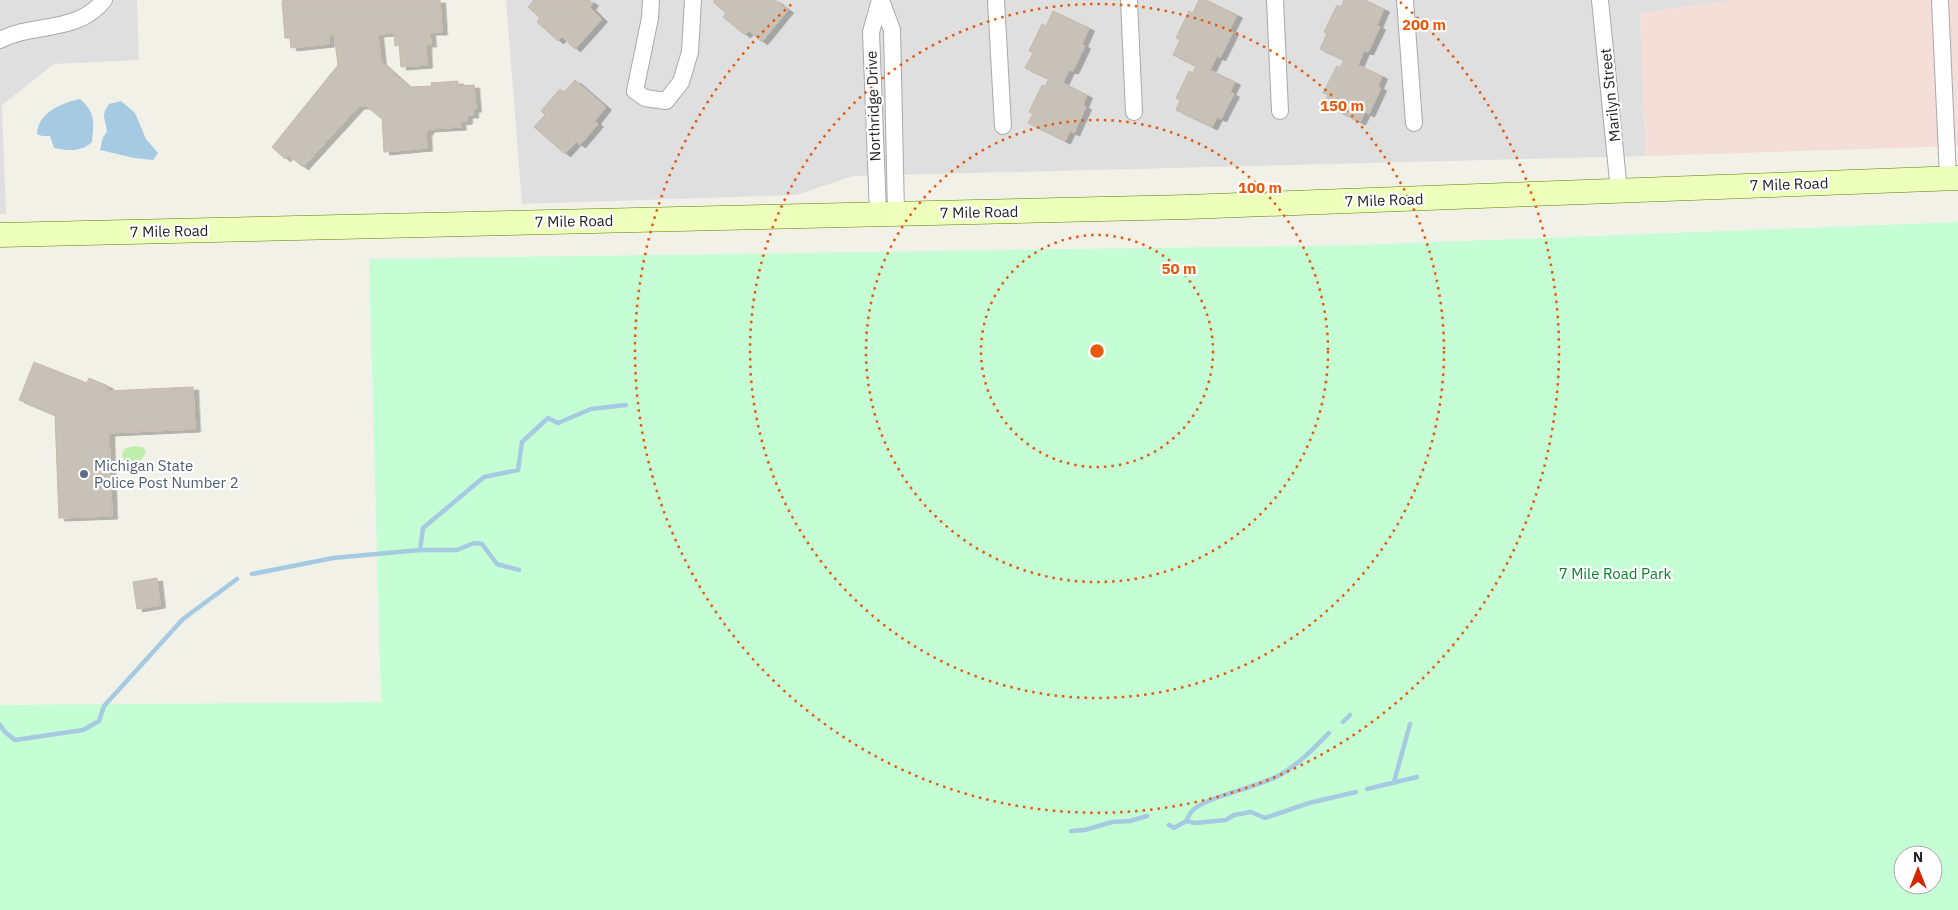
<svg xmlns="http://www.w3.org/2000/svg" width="1958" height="910" font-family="'IBM Plex Sans',sans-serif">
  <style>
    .residential { fill: #e0dfdf }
    .commercial { fill: #f4ded7 }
    .grass { fill: #c0efac }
    .park { fill: #c5fdd4; fill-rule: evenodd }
    .water { fill: #a6cae2 }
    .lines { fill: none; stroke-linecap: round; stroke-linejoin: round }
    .stream { stroke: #a6cae2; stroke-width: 4.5 }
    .building { fill: #c8c1b7; stroke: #c5bba9; filter: url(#shadow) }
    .street-casing { stroke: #a9a9a9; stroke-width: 18 }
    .secondary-casing { stroke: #5c8200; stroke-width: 25 }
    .street { stroke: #fff; stroke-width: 16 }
    .secondary { stroke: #eefebb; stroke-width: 24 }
    .ring { fill: none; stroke: #e8590c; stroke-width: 2.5; stroke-dasharray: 2.5 5 }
    .service-dot { fill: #5c6f8a; stroke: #fff; stroke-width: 2 }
    .labels { text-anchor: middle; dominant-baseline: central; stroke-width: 4.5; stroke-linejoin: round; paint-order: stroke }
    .street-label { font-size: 15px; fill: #222; stroke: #fff }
    .service-label { font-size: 15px; fill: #4e5e75; stroke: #fff; text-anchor: start }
    .park-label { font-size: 15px; fill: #058528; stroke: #fff }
    .centre { fill: #e8590c; stroke: #fff; stroke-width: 2.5 }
    .ring-label { font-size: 15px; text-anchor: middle; font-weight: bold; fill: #e8590c; stroke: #fff; stroke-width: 4.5; stroke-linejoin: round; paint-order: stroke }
  </style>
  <defs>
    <filter id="shadow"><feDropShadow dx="5.5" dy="3" stdDeviation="0" flood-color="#0004"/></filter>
  </defs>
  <rect width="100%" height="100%" fill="#f2f1e8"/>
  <path class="residential" d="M0,0h137l2,60 -85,4 -52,41 4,109h-6z
    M506,0h1229l-95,13 6,143 -793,20 -57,19 -274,9z"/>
  <path class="commercial" d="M1735,0h223v146l-312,10 -6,-143z"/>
  <path class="grass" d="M133,446l10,1 3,4c-3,8 -7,12 -15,14l-7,-5 -2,-4 2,-7z"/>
  <path class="park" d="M1958,222v688h-1958v-205l381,-3 -12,-443 989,-14zM1903,855h30v30h-30z"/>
  <path class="water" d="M80,99c16,14 14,23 12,43 -10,10 -24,9 -38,6l-4,-12h-8l-5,-2c1,-22 25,-31 43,-35z
    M121,101l14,12 11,26 12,14 -5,7 -19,-2 -34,-8 3,-13 4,-5c-1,-14 -7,-16 2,-28z"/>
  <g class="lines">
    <path class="stream" d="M420,550h37l17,-7 8,1 15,20 22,6
      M252,574l81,-16 87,-8 3,-22 61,-51 34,-7 4,-28 26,-24 10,5 33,-14 35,-4
      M1343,722l7,-7
      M0,725l5,7 10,8 68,-10 16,-9 5,-15 79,-87 54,-40
      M1394,782l16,-58
      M1367,789l50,-12
      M1186,821c2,-3 4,-8 6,-10 11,-13 66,-24 86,-35 20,-11 35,-27 51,-43
      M1169,825l5,3 12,-7 9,2 31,-3 8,-5 17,-3 14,6 44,-15 47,-11
      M1071,831l14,-1 27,-8 18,-1 17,-5"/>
  </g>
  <path class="building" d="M288,0h152l2,32h-12l1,12h-5l1,21 -26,2 -2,-22 -4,1 -1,-13 -16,1 3,28 28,25 23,-1 -1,-3 27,-2v5l16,-1 2,24h-3v6h-6v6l-7,1 1,5 -32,2 -3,5 1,14 -43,4 -2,-33 -16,-13h-7l-56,61 -15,-12 -3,4 -13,-12 66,-82 -4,-31 -5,1v9l-38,4 -1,-10h-5l-3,-37z
    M534,0h55l4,3 -3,4 12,12 -27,30 -13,-12 -4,4 -21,-19 3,-4 -12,-11z
    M715,0h60l13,10 -26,32 -13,-11 -4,4 -22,-18 3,-4 -13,-11z
    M1199,0h7l31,15 -8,16 4,1 -13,26 -3,-2 -7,14 25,12 -5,10 4,2 -13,25 -4,-2 -5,10 -36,-17 4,-10 -4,-2 13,-27 4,2 3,-7 -23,-11 7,-15 -4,-2 13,-27 4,2z
    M1344,0h21l19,9 -7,16 3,2 -12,25 -4,-1 -6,14 24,11 -4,10 3,2 -12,26 -4,-2 -5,10 -37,-18 5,-9 -5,-2 14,-27 3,2 4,-8 -24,-11 7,-15 -3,-2 13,-27 4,2z
    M1053,11l36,17 -7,16 3,2 -12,25 -4,-1 -6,13 24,12 -4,10 3,2 -12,26 -4,-2 -5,10 -37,-18 5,-9 -4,-2 13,-27 3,1 4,-7 -24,-11 8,-15 -4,-2 13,-27 4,2z
    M575,80l31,27 -11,14 3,3 -18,21 -4,-3 -11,12 -31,-27 11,-12 -4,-4 19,-22 4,3z
    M34,362l53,21 2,-5 19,8 -2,5 87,-4 2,42 -86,4 3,83 -53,2 -4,-103 -36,-15z
    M157,578l3,27 -23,4 -4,-27z"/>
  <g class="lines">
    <defs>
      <path id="street" d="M651,0l-1,18 -15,73 10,7 21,3 15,-19 9,-30 3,-52
        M881,0l11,30 4,183
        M996,0l7,126
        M1129,0l5,112
        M1275,0l5,111
        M1405,0l9,123
        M1600,0l19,191
        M1940,0l8,178
        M0,40c34,-18 77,-6 104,-40
        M878,214l-7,-182 9,-32"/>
      <path id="secondary" d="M0,235l1187,-28 771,-29"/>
    </defs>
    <use href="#street" class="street-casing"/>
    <use href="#secondary" class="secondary-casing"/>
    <use href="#street" class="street"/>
    <use href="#secondary" class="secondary"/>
  </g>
  <g class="ring">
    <circle cx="1097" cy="351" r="116"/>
    <circle cx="1097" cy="351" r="231"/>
    <circle cx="1097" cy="351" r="347"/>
    <path d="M1400 2A462 462 0 1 1 794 2"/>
  </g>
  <circle class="service-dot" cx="84" cy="474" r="5"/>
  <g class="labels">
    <g class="street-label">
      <text transform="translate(1610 95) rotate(-96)">Marilyn Street</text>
      <text transform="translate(873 106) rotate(-92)">Northridge Drive</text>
      <text transform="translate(1789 184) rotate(-2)">7 Mile Road</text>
      <text transform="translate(1384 200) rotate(-2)">7 Mile Road</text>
      <text transform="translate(979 212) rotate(-1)">7 Mile Road</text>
      <text transform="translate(574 221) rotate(-1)">7 Mile Road</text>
      <text transform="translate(169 231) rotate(-1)">7 Mile Road</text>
    </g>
    <g class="service-label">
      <text x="94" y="465">Michigan State<tspan x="94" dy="17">Police Post Number 2</tspan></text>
    </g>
    <g class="park-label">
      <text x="1615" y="573">7 Mile Road Park</text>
    </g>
  </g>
  <circle cx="1097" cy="351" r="8" class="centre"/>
  <g class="ring-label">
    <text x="1424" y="30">200 m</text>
    <text x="1342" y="111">150 m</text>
    <text x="1260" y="193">100 m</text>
    <text x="1179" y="274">50 m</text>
  </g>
  <g transform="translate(1918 870)"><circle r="24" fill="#ffffff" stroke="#a7a7a7"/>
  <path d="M0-4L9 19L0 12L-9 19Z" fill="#d42700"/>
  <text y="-8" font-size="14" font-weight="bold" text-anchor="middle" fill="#222222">N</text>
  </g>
</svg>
